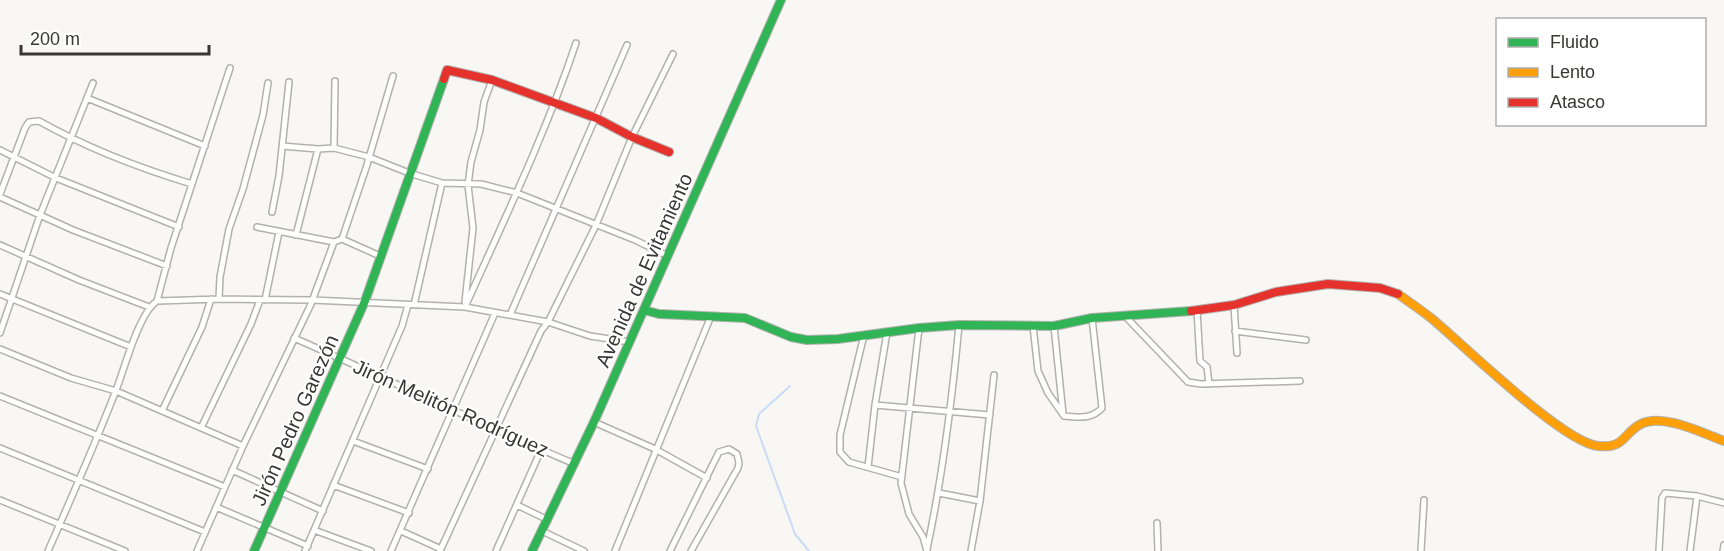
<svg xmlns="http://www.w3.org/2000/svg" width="1724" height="551" font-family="Helvetica,sans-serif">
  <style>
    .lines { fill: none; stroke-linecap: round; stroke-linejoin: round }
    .stream { stroke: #c8dcf6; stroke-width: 2 }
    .street-casing { stroke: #b2b1ae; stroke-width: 8 }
    .fast-casing { stroke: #b2b1ae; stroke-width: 10 }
    .slow-casing { stroke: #b2b1ae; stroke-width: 10 }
    .jam-casing { stroke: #b2b1ae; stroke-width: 10 }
    .street { stroke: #fefefd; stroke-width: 5 }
    .fast { stroke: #30b455; stroke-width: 8 }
    .slow { stroke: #ff9f0a; stroke-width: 8 }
    .jam { stroke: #e5322d; stroke-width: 8 }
    .labels { text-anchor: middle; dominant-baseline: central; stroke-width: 4.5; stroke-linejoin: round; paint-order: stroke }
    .street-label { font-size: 20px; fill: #373735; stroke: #fff }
  </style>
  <rect width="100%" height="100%" fill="#f8f7f3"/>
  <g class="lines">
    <path class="stream" d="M790,386l-31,28 -3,12 39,108 14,17"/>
    <defs>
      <path id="street" d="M335,81l-1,67 35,9 40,16 33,10 39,1 36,9 118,47 33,16
        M87,98l118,48
        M282,146l36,3 16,-1
        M0,150l56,28 123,49
        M0,194l25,-66 4,-6 10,-1c48,27 100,47 153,63
        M0,197l73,33 94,36
        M272,212l7,-36 10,-94
        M257,227l77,15
        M296,235l22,-86
        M342,239l38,17
        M0,245l79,35 70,27
        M0,294l131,53
        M219,299l1,-22 9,-48 14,-40 20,-74 5,-32
        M265,300l14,-68
        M157,301l14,-53 59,-180
        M465,302l8,-74 -5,-43 3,-23 9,-32 4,-28 8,-22
        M414,305l28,-122
        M1234,305l3,48
        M465,307c39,-87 81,-174 111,-264
        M1197,310l3,51 7,6 2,17
        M510,315l117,-270
        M1126,317l62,65 13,2 99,-3
        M1033,326l5,45 10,22 16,23c15,1 27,4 38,-8l-10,-90
        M1054,326l9,88
        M919,328l-18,155 8,31 14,23 4,14
        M1235,331l71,9
        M0,333l40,-118 53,-132
        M864,335l-24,100v17l9,10 53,15
        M294,338c94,41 186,86 281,126
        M0,349l71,29 45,13 127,55
        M0,396l225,91
        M875,405l115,10
        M162,411l40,-84 9,-28
        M594,422l61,27 52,29
        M201,428l50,-104 9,-24
        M353,441l75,28
        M0,448l205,84
        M868,467l7,-62 12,-73
        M232,470l91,41
        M333,485l76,28
        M939,493l41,8
        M0,500l125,51
        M517,505l31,15
        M216,507l92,39
        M1157,523l1,28
        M314,530l57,21
        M401,531l40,18
        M542,531l42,20
        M927,549c16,-75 25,-148 32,-224
        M48,551c23,-52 46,-105 67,-158 9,-22 23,-79 42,-92l62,-2 93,1 153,7 83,15 42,14 40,6
        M197,551l46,-105 68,-142 23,-62 8,-3 24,-71 27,-92
        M305,551l97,-225 6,-21
        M391,551l104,-238
        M440,551l101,-220 7,-9 48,-97 36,-88 41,-83
        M496,551l45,-101
        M615,551l96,-235
        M670,551l49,-99 10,-3 8,5 2,9 -1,5 -47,83
        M971,551l9,-50 14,-126
        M1421,551l3,-51
        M1659,551l3,-53 3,-5 32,3 27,7
        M1690,551l7,-55
        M1723,551l1,-6"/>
      <path id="fast" d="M644,310l15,4 86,4 46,19 16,3 31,-1 81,-11 40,-3 95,1 38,-8 99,-7
        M254,551l111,-250 79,-222
        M532,551l62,-129 187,-422"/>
      <path id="slow" d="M1398,294c11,8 23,16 33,24 33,27 131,124 167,128 27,3 25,-13 43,-22 22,-11 61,9 83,17"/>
      <path id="jam" d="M444,79l3,-9 45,10 104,38 36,19 37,15
        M1191,311l43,-6 42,-13 52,-8 52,4 18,6"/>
    </defs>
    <use href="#street" class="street-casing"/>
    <use href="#fast" class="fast-casing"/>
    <use href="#slow" class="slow-casing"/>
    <use href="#jam" class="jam-casing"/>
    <use href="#street" class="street"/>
    <use href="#fast" class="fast"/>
    <use href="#slow" class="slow"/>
    <use href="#jam" class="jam"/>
  </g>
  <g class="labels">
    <g class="street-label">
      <text transform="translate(644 270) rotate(-66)">Avenida de Evitamiento</text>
      <text transform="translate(451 408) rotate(24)">Jirón Melitón Rodríguez</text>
      <text transform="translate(295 420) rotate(-66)">Jirón Pedro Garezón</text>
    </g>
  </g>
  <rect x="1496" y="18" width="210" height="108" fill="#ffffff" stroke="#afafae" stroke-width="1.5"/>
  <rect x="1508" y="38" width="30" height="9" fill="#30b455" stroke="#afafae" stroke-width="1.5"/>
  <text x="1550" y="48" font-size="18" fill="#373735">Fluido</text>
  <rect x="1508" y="68" width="30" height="9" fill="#ff9f0a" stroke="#afafae" stroke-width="1.5"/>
  <text x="1550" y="78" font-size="18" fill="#373735">Lento</text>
  <rect x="1508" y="98" width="30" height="9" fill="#e5322d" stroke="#afafae" stroke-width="1.5"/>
  <text x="1550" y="108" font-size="18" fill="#373735">Atasco</text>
  <path d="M21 45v9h188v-9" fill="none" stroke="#373735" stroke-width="3"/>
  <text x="30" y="45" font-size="18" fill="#373735" stroke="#ffffff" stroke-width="4.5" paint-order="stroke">200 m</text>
</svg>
